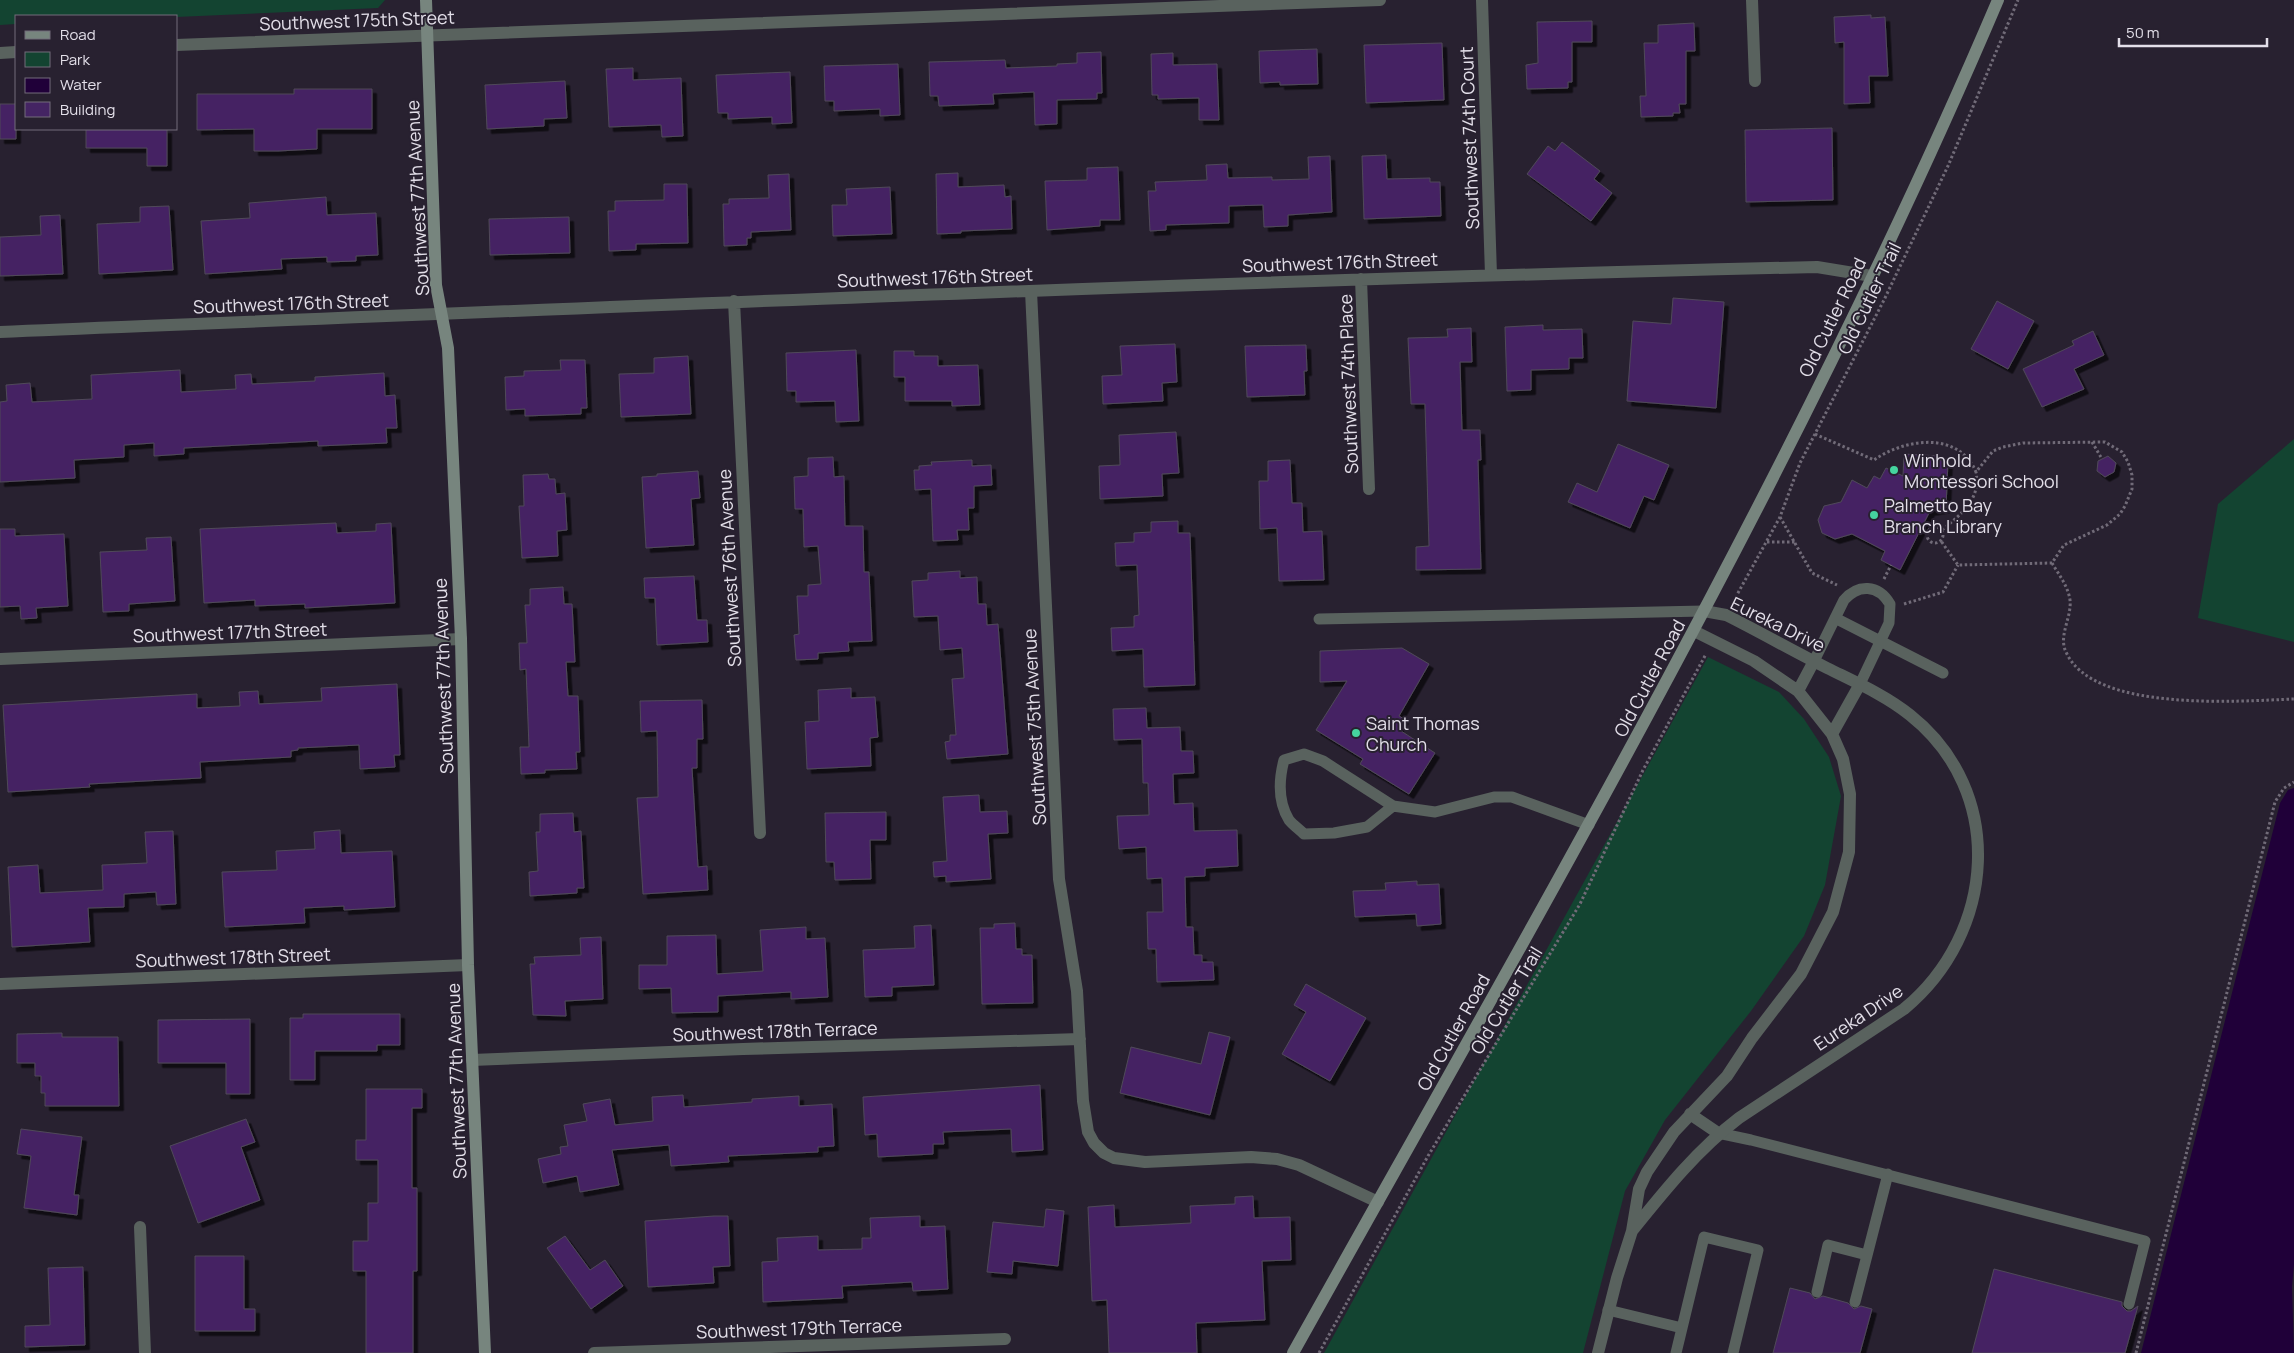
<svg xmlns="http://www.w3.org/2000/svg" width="2294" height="1353" font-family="Manrope,sans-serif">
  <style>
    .green { fill: #134431 }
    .water { fill: #200039 }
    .building { fill: #442463; stroke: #504959; filter: url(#shadow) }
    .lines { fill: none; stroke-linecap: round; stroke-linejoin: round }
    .path { stroke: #716b78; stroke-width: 3; stroke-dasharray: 2.5 2.5; stroke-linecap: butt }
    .lane { stroke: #59625e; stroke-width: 11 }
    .street { stroke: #59625e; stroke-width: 12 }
    .secondary { stroke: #77857e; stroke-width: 12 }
    .poi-dot { fill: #45d49f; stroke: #282130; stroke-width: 2 }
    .labels { text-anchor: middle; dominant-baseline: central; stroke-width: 4; stroke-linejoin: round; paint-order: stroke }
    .street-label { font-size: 18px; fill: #e3dfe9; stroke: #282130 }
    .poi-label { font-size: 18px; fill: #e3dfe9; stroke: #282130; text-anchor: start }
  </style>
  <defs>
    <filter id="shadow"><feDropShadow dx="4.5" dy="4.5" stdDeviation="0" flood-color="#0009"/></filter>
  </defs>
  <rect width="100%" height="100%" fill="#282130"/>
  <path class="green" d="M0,0h385l-7,8 -202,9 -160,-1v8l-16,1z
    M2294,439v203l-96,-24 20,-114z
    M1708,657l71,35 25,27 25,38 12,39 -16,89 -21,51 -53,75 -86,109 -40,71 -42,162h-259z"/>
  <path class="water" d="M2294,788v476l-2,23 2,66h-153l139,-550 8,-13z"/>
  <path class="building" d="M1871,15v3l14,-1 3,59h-19l1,27 -26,1v-62l-9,1 -1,-26z
    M1592,21v21h-20v40h-4v6l-41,1 -1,-24 12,-2 -1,-41z
    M1694,23l1,28h-9v53h-7l1,9h-7v3l-32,1 -1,-21h6l-2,-53h14v-18z
    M1442,43l2,57 -78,3 -2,-58z
    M1317,49l1,35 -38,1v-3l-20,1 -1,-32z
    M1101,52l1,41h-5v6l-40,1v24l-22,1 -1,-33 -41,2 1,10 -55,2 -1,-10h-8l-1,-34 76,-2 1,8 51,-2v-2l20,-1v-10z
    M1173,53v12l44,-1 2,56h-20v-22l-41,1v-4h-6l-1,-41z
    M898,64l2,51 -20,1v-7l-46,2v-10h-9l-1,-35z
    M633,68v12l48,-2 2,58 -21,1 -1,-12 -52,2 -3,-58z
    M790,72l2,51 -20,1v-7l-44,2v-6h-10l-2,-38z
    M565,81l2,37 -23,1v7l-57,3 -2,-44z
    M294,89h78v40h-55v20l-39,2h-24v-22l-57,1v-36h97z
    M0,104h16v35h-16z
    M1832,128l1,72 -87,2 -1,-72z
    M86,129h81v37h-20v-18h-61z
    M1562,142l38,29 -6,8 18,14 -21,28 -64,-47 21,-28 7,5z
    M1386,155l1,24 43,-1v4h10l1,34 -77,3 -2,-63z
    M1330,156l2,56 -44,3v11l-24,1 -1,-22 -34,1v17l-63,2v5l-16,1 -2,-40h8l-1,-9 52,-2 -1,-15 21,-1 1,14 44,-1v3l37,-1 -1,-22z
    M1118,167l2,53h-20v6l-53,4 -2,-49 42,-1v-12z
    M958,173v14l46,-2 1,12 6,-1 1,33 -51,2v2l-24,1 -1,-60z
    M789,174l2,56 -40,2v6h-4v7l-23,1 -1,-42h6v-5l40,-1 -1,-23z
    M664,184h23l1,59 -52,1v6l-27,1 -1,-40h7v-10l49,-1z
    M890,187l2,47 -59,2 -1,-31h15l-1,-16z
    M326,197l1,18 49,-2 2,42 -22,1v5l-29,1v-5l-46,2 1,10 -77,5 -4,-53 49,-3 -1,-15z
    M169,206l4,64 -74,4 -2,-50 43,-2v-15z
    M60,215l3,59 -63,2v-39l41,-2 -1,-19z
    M569,217l1,36 -80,2 -1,-36z
    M1673,298l51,4 -8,106 -89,-7 6,-80 38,3z
    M1997,301l37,20 -26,48 -37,-20z
    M1543,325v5l39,-1 1,29h-14v11l-38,1v20l-24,1 -2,-64z
    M1471,328l1,34h-12l2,68h18l1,30h-3l3,109 -65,1v-23l13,-1 -4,-142h-14l-3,-66 40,-1 -1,-8z
    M2093,331l11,24 -30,14 10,20 -42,18 -19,-38 51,-24 -2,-4z
    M1175,344l2,38 -15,1 1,18 -60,3 -1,-28 20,-1 -2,-29z
    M1306,345l1,26h-3l1,24 -58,2 -2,-51z
    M856,350l3,71 -23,1 -1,-21 -39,1v-11h-9l-1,-38z
    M894,351h20v5h24v10l40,-1 2,40 -28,1v-5h-47v-24h-11z
    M688,356l3,58 -70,3 -2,-43 35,-1v-15z
    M560,360h25l2,48h-6v6l-56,2v-7l-19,1 -1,-33 19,-1v-5l37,-1z
    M180,370l1,22 55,-3 -1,-14 16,-1 1,10 63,-3v-4l69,-4 1,23 10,-1 2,33h-11l1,15 -69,3v-5l-134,7v6l-30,2v-13l-30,2v12l-50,3 1,18 -75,4v-80l7,-1 -1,-16 24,-2 2,19 60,-3 -1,-24z
    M1176,432l3,41 -17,1 1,22 -63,3 -1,-33 21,-1 -1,-30z
    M1618,444l51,21 -15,35 -10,-4 -14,32 -62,-26 9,-19 20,9z
    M1904,454l35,2v4l9,1 -2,47 -16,3 -30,59 -19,-10 4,-9 -33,-17 -17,5 -13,-6 -4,-13 6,-14 17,-4 11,-22 15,8 7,-12 6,3 6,-11 17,8z
    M2108,456l8,7 -2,9 -9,5 -8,-6 1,-10z
    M833,457l1,20 10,-1 1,50h18l1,46h5l3,69 -24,1 1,9 -31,2v6l-22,1 -2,-25 5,-1 -2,-38h11v-11l13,-1 -3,-38 -14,1 -1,-38h-8l-1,-32 14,-1v-18z
    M972,460v6l19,-1 1,20 -18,1v22h-6l1,22h-12l1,10 -25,1 -2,-52 -16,1 -1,-20h5v-4l13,-1 -1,-3z
    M1290,460l2,43h10l1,29 19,-1 2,49 -45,1 -2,-53 -17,1 -1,-48h9v-20z
    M698,471l2,27 -9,1 3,46 -48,3 -4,-71 15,-1v-2z
    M548,474l1,5h6l1,15 9,-1 2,37 -10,1 1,25 -36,2 -3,-52h5l-1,-31z
    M1178,521v12h12l5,152 -51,2 -1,-38 -31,2 -1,-23 23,-1v-11l5,-1 -2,-50 -21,1 -1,-23 19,-1v-9l17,-1v-10z
    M336,523l1,10 39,-2v-7l15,-1 4,80 -90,5v-4l-50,2v-6l-51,3 -4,-74z
    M0,529h15v7l49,-2 4,72 -32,2 1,10 -16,1 -1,-13 -20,1z
    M171,537l4,64 -46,3v7l-26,1 -3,-60 47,-2 -1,-12z
    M960,571v7l17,-1 1,27h8l1,21 11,-1 10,130 -61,5 -2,-17 5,-1v-6h6l-4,-56 12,-1 -2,-30 -22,2 -2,-34 -24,1 -2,-36 16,-1v-7z
    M694,576l3,44h10l1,22 -51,3 -2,-47h-10l-1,-20z
    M563,587l1,17h8l3,58h-9l2,34h10l2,56h-4l1,17 -32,1v3l-24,1 -1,-27h9l-3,-78 -6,1 -1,-27h8l-2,-38h5v-16z
    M1402,648l27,16 -30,52 5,3 -6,10 37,24 -26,41 -49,-30 3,-5 -47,-29 31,-49 -27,1v-31z
    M397,684l3,71h-6l1,12 -35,2 -1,-24 -61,3v2l-7,1v6l-91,5 1,16 -112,6 1,3 -82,5 -5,-87 194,-11v14l43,-2 -1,-14 19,-1 1,13 63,-3 -1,-13z
    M851,688v10l24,-1 3,40 -8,1 1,28 -64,3 -2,-47 14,-1 -1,-31z
    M702,700l1,39h-6v29h-5l6,99 9,-1 1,24 -65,4 -6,-96 21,-1 -1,-66 -16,1 -1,-31z
    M1146,708l1,20 33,-1 1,24h12l1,22 -21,1 1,30 19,-1 1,28 43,-1 1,36 -33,2v8l-20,1 1,50h7l1,28h8v7h11l1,18 -57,2 -1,-33h-8l-1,-37h16l-1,-34 -15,1 -1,-32 -27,2 -2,-33 32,-1 -1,-32h-5l-1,-44 -28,1 -1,-31z
    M979,795l1,17 27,-1 1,22 -20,1 3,45 -45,3v-6l-12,1 -1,-15 14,-1 -4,-64z
    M886,812v28h-16l1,39 -36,1 -1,-18h-8l-1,-49z
    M573,813l1,19 7,-1 3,57h-7v5l-47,3 -1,-24 9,-1 -2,-39h4v-18z
    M340,830l1,23 51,-2 3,56 -51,3v-4l-40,2 1,15 -80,4 -3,-55 55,-2 -1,-19 39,-2 -1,-17z
    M173,831l3,73 -19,1 -1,-13 -32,2v13l-36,1 2,34 -78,5 -4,-80 30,-2 2,28 63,-3 -1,-25 45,-2 -2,-31z
    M1417,881v4l22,-1 2,40 -24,2 -1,-12 -61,3 -2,-26 33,-1 -1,-7z
    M1015,923l1,26h6v6h10l1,48 -51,1 -2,-76h14v-4z
    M931,925l3,60 -42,2v9l-27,1 -2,-47 52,-2 -1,-22z
    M806,927v12l19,-1 3,59 -37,2v-7l-73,4v16l-46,1 -1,-25 -32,1v-24h28v-29l49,-1 1,39 46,-3 -3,-41z
    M601,937l2,62 -38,2 1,15 -33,-1 -3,-51h5l-1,-7 47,-2 -1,-17z
    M1306,984l60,34 -36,63 -48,-27 24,-42 -12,-7z
    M303,1014h97v31h-23v6h-62v29h-25v-62h13z
    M250,1019v75h-24v-31h-68v-43z
    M1209,1032l21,5 -20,78 -90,-22 11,-46 70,17z
    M62,1033v4h56l1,69h-74v-13h-4v-17h-6v-13h-18v-29z
    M1040,1085l3,65 -31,2 -1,-23 -68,3 1,12h-11v10l-55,3 -1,-23 -12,1 -2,-38z
    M366,1089h56v19h-10v80h5v83h-4v82h-47v-82h-13v-30h15v-38h10v-43h-22v-20h10z
    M683,1095l1,12 68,-5v-3l47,-3v10l33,-2 2,42 -16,1v5l-90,4 1,6 -58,4 -2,-21 -57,5 7,35 -39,7 -3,-16 -34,7 -5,-24 23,-5 -1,-7 8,-1 -4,-21 23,-4 -4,-17 27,-5 5,26 38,-4 -1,-24z
    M246,1119l9,23 -14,5 19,53 -62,23 -28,-77z
    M21,1129l61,8 -8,58h5l-2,20 -53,-7 7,-52 -14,-2z
    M1253,1196l1,22 36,-1 1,43 -29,1 3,59 -69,3 1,30h-88l-2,-53 -15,1 -4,-94 26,-2 1,22 76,-4 -1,-17 45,-2v-7z
    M1046,1209l18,2 -6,55 -45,-5 -1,13 -25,-2 6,-50 51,5z
    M714,1216h14l2,50 -17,1 1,16 -66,4 -3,-66z
    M920,1216v11l25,-1 3,63 -35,2 -1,-9 -70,4 1,12 -80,4 -1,-40 16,-1 -1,-23 41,-2v14l44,-1v-11h9l-1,-20z
    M565,1236l25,34 15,-10 18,26 -32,23 -44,-61z
    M195,1256h49v53h11v22h-60z
    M83,1267l2,78 -60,2v-21l25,-1 -2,-57z
    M1994,1269l128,33v4l5,5h4l7,-5 -13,47h-153z
    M1790,1288l20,5 5,6 8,-3 25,7 6,6 7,-3 11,3 -12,44h-87z"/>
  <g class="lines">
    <path class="path" d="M1815,434l59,26c30,-21 84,-30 102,12l17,-21 10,-4 20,-4 82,-1 17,10 6,10 4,13v14l-7,17 -5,8 -13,11 -43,20 -12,18 -94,2 -17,-24
      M2092,442l10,17
      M1780,517l32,56 25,12
      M1927 535a8 8 0 1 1 16 0a8 8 0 1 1-16 0Z
      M1921,529l6,3
      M1942,530c19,-16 39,-30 34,-58
      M1767,542h28
      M2052,563c7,12 16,23 18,37 2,17 -12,36 -4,52 27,61 173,49 228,47
      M1884,579l7,-14
      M1733,602l47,-85 20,-54 84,-163 64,-134 70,-166
      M1904,604l39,-12 15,-27
      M1319,1353l109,-197 152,-252 63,-134 63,-116
      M2136,1353l139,-551 9,-14 10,-6"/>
    <path class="lane" d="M1835,618l108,55
      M1319,619l385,-8
      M1814,661l30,-61c14,-16 34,-16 46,4l-1,19 -29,61
      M1393,806l-26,21 -33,6 -30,1c-5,-5 -11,-9 -15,-14 -11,-18 -10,-41 -5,-60l20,-6 19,7 70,45 42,6 59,-15h18l77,28
      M1718,1133l33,7 394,101 -16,63
      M1817,1292l11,-47 39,10
      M1855,1302l33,-128
      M1608,1310l74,18
      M1676,1353l28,-116 54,13 -25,103"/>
    <path class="street" d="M1482,0l9,275
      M1752,0l3,81
      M176,45l1204,-45
      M0,53l16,-1
      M1361,279l8,210
      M1031,291l28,588 18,112 6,110 5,31 6,11 10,10 10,5 31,4 106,-5 26,2 22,6 79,37
      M734,301l26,532
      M0,332c606,-25 1211,-51 1817,-65l55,9
      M0,659l461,-20
      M1798,691l16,-30
      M1832,734l28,-50
      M0,984l468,-19
      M472,1060l271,-11 337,-10
      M1690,1114l28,19
      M140,1227l5,126
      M1632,1231c33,-41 65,-81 107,-113l165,-109c92,-76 103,-217 6,-294 -25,-20 -55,-33 -83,-47 -34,-17 -67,-36 -101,-53l-22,-4
      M594,1353l411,-14
      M1598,1353l19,-75 15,-47 7,-42 8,-17 27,-40 53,-56 25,-38 49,-64 32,-62 16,-60 1,-58 -7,-35 -11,-25 -34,-43 -44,-30 -60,-30"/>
    <path class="secondary" d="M426,0l10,285 12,63 13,291 7,326 17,388
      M1293,1353c248,-444 506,-885 705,-1353"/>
  </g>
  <g class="poi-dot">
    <circle cx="1894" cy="470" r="5"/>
    <circle cx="1874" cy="515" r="5"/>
    <circle cx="1356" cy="733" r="5"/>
  </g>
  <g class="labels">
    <g class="street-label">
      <text transform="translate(357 20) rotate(-2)">Southwest 175th Street</text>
      <text transform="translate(1469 138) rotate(-92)">Southwest 74th Court</text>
      <text transform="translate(417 198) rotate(-93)">Southwest 77th Avenue</text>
      <text transform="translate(1340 262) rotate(-2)">Southwest 176th Street</text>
      <text transform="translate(935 277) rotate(-2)">Southwest 176th Street</text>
      <text transform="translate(1869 298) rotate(-64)">Old Cutler Trail</text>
      <text transform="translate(291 303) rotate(-2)">Southwest 176th Street</text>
      <text transform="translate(1832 317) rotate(-64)">Old Cutler Road</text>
      <text transform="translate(1348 384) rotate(-92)">Southwest 74th Place</text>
      <text transform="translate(729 568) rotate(-93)">Southwest 76th Avenue</text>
      <text transform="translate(1778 624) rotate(26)">Eureka Drive</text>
      <text transform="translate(230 632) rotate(-2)">Southwest 177th Street</text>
      <text transform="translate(443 676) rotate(-92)">Southwest 77th Avenue</text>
      <text transform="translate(1649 678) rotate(-62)">Old Cutler Road</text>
      <text transform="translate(1034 727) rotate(-93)">Southwest 75th Avenue</text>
      <text transform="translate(233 957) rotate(-2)">Southwest 178th Street</text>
      <text transform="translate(1506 1000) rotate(-59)">Old Cutler Trail</text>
      <text transform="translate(1858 1017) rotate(-34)">Eureka Drive</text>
      <text transform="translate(775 1031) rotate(-2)">Southwest 178th Terrace</text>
      <text transform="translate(1453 1032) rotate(-61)">Old Cutler Road</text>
      <text transform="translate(456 1081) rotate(-92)">Southwest 77th Avenue</text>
      <text transform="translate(799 1328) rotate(-2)">Southwest 179th Terrace</text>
    </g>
    <g class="poi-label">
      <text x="1904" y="460">Winhold<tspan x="1904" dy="21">Montessori School</tspan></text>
      <text x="1884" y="505">Palmetto Bay<tspan x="1884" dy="21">Branch Library</tspan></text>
      <text x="1366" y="723">Saint Thomas<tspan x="1366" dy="21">Church</tspan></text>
    </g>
  </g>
  <rect x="15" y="15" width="162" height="115" fill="#282130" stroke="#736d7a"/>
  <rect x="25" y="31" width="25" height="8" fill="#77857e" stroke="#736d7a"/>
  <text x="60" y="40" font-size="15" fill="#e3dfe9">Road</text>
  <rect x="25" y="52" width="25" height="15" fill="#134431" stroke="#736d7a"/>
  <text x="60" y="65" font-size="15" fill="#e3dfe9">Park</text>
  <rect x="25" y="78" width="25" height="15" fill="#200039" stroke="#736d7a"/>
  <text x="60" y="90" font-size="15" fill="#e3dfe9">Water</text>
  <rect x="25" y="102" width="25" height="15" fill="#442463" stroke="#736d7a"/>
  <text x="60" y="115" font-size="15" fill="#e3dfe9">Building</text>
  <path d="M2119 38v8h148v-8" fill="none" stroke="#e3dfe9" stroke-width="2.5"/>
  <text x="2126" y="38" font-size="15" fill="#e3dfe9" stroke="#282130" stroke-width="4" paint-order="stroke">50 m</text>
</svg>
